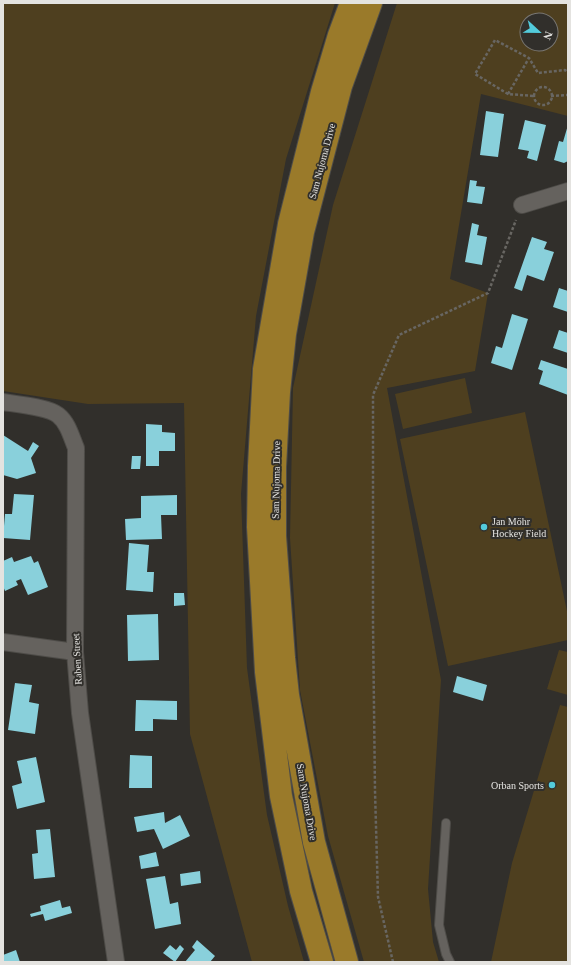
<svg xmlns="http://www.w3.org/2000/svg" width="571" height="965" font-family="'Times New Roman',serif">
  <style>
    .green { fill: #4e3f1f; fill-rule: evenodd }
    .building { fill: #89d0db }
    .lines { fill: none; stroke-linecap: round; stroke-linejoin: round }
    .service-casing { stroke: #4e4c48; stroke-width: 10 }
    .minor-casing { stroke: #4e4c48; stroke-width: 18 }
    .trunk-casing { stroke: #4e4c48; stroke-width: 24 }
    .path { stroke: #686662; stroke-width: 2.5; stroke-dasharray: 3 2; stroke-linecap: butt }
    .service { stroke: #65625e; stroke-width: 8 }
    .minor { stroke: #65625e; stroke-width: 16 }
    .trunk { stroke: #9a7a2a; stroke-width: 22 }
    .poi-dot { fill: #53cbdc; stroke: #312f2b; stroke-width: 1.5 }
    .labels { text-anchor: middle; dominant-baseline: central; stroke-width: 4; stroke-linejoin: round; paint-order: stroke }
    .street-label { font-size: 10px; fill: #e4e3e0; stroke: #312f2b }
    .poi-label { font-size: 10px; fill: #e4e3e0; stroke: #312f2b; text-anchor: start }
  </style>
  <rect width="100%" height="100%" fill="#312f2b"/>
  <path class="green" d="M3,3h332l-49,156 -30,157 -15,178 6,174 20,147 21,91 16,56h-52l-62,-228 -6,-331 -96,1 -85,-13z
    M397,3h171v113l-87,-22 -31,185 38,14 -13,78 -88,17 54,292 -13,209 5,53 6,20h-75l-36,-126 -28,-146 -10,-152 3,-150 40,-183zM527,20h24v24h-24z
    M465,378l7,35 -69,16 -8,-35z
    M525,412l43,204v24l-120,26 -48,-227z
    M559,650l9,2v43l-21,-6z
    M560,705l8,2v255h-77l21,-99z"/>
  <path class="building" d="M486,111l18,3 -6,43 -18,-2z
    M525,120l21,5 -9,36 -10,-3 2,-7 -11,-2z
    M568,125v36l-4,2 -10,-3 5,-19 4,1z
    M470,180l7,1 -1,5 9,1 -3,17 -15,-2z
    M472,223l7,2 -2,10 10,2 -5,28 -17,-3z
    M532,237l15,5 -3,7 10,3 -10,29 -17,-6 -5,16 -8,-3z
    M559,288l9,3v21l-15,-5z
    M512,314l16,5 -16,51 -21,-7 5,-17 6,2z
    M559,330l9,3v20l-15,-5z
    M541,360l27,9v26l-29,-11 4,-13 -5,-2z
    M146,424l16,1v7l13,1v18h-16v15h-13z
    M3,435l25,16 5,-9 6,4 -8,12 5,15 -19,6 -14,-4z
    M132,456h9l-1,13h-9z
    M14,494l20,1 -4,45 -27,-2 2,-24h7z
    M177,495v20h-16l1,24 -36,1 -1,-21 16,-1v-22z
    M129,543l20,2 -2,27h7l-1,20 -27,-2z
    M31,556l3,7 4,-2 10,26 -20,8 -7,-16 -5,2 2,4 -13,6 -2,-5v-25l9,-4 2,5z
    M174,593h10l1,12 -11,1z
    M158,614l1,46 -31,1 -1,-46z
    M457,676l30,9 -4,16 -30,-9z
    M15,683l17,2 -3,17 10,2 -4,30 -27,-4z
    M136,700l41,1v19l-24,-1v12h-18z
    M130,755l22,1v32h-23z
    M36,757l9,45 -28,7 -5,-23 10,-3 -5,-22z
    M164,812l1,11 15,-8 10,21 -27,13 -9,-20 -17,3 -3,-15z
    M50,829l5,48 -21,2 -2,-25 6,-1 -2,-23z
    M156,852l3,14 -18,3 -2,-13z
    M200,871l1,12 -20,3 -1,-12z
    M165,876l5,28 8,-2 3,22 -26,5 -9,-50z
    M60,900l2,8 8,-2 2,7 -27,8 -2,-7 -12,3 -1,-3 11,-3 -1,-5z
    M197,940l18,16 -5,6h-25l10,-12 -3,-3z
    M170,945l6,5 4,-5 4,4 -9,13 -12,-9z
    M16,950l4,12h-17v-7z"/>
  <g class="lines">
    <defs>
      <path id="service" d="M446,823l-7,102 7,29 4,8"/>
      <path id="minor" d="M522,205l46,-14
        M3,402c13,2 45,5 55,13 10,8 13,21 18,33l-1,204 5,61 36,249
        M3,642l72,10"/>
      <path id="trunk" d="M322,962l-21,-71 -20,-95 -15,-124 -8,-145 1,-61 5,-97 25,-145 33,-132 17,-57 12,-32
        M347,962l-33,-120 -26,-147 -4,-37 -9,-122v-69l4,-75 6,-58 18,-102 38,-146 30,-83"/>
    </defs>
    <use href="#service" class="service-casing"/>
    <use href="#minor" class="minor-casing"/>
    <use href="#trunk" class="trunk-casing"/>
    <path class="path" d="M534 96a9 9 0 1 1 18 0a9 9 0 1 1-18 0Z
      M508,94l21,-36
      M533,96l-25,-2 -33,-20 20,-34 34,18 9,15 27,-3 3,2
      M551,96l17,-1
      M393,962l-15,-65 -3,-106 -2,-167v-229l26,-60 89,-42 28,-73"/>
    <use href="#service" class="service"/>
    <use href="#minor" class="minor"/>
    <use href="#trunk" class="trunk"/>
  </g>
  <g class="poi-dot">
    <circle cx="484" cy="527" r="4"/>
    <circle cx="552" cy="785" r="4"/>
  </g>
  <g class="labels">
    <g class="street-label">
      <text transform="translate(322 161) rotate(-75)">Sam Nujoma Drive</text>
      <text transform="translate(276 480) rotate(-89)">Sam Nujoma Drive</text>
      <text transform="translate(77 659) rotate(-93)">Raben Street</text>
      <text transform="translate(307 802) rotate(80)">Sam Nujoma Drive</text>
    </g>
    <g class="poi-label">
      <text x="492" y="521">Jan Möhr<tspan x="492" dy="12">Hockey Field</tspan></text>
      <text x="544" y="785" text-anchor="end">Orban Sports</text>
    </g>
  </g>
  <rect width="571" height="965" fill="none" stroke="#e4e3e0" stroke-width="8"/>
  <g transform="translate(539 32) rotate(112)"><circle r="19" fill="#312f2b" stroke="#797773"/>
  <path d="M0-3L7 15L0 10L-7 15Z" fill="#53cbdc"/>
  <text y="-6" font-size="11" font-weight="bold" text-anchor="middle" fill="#e4e3e0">N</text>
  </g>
</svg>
